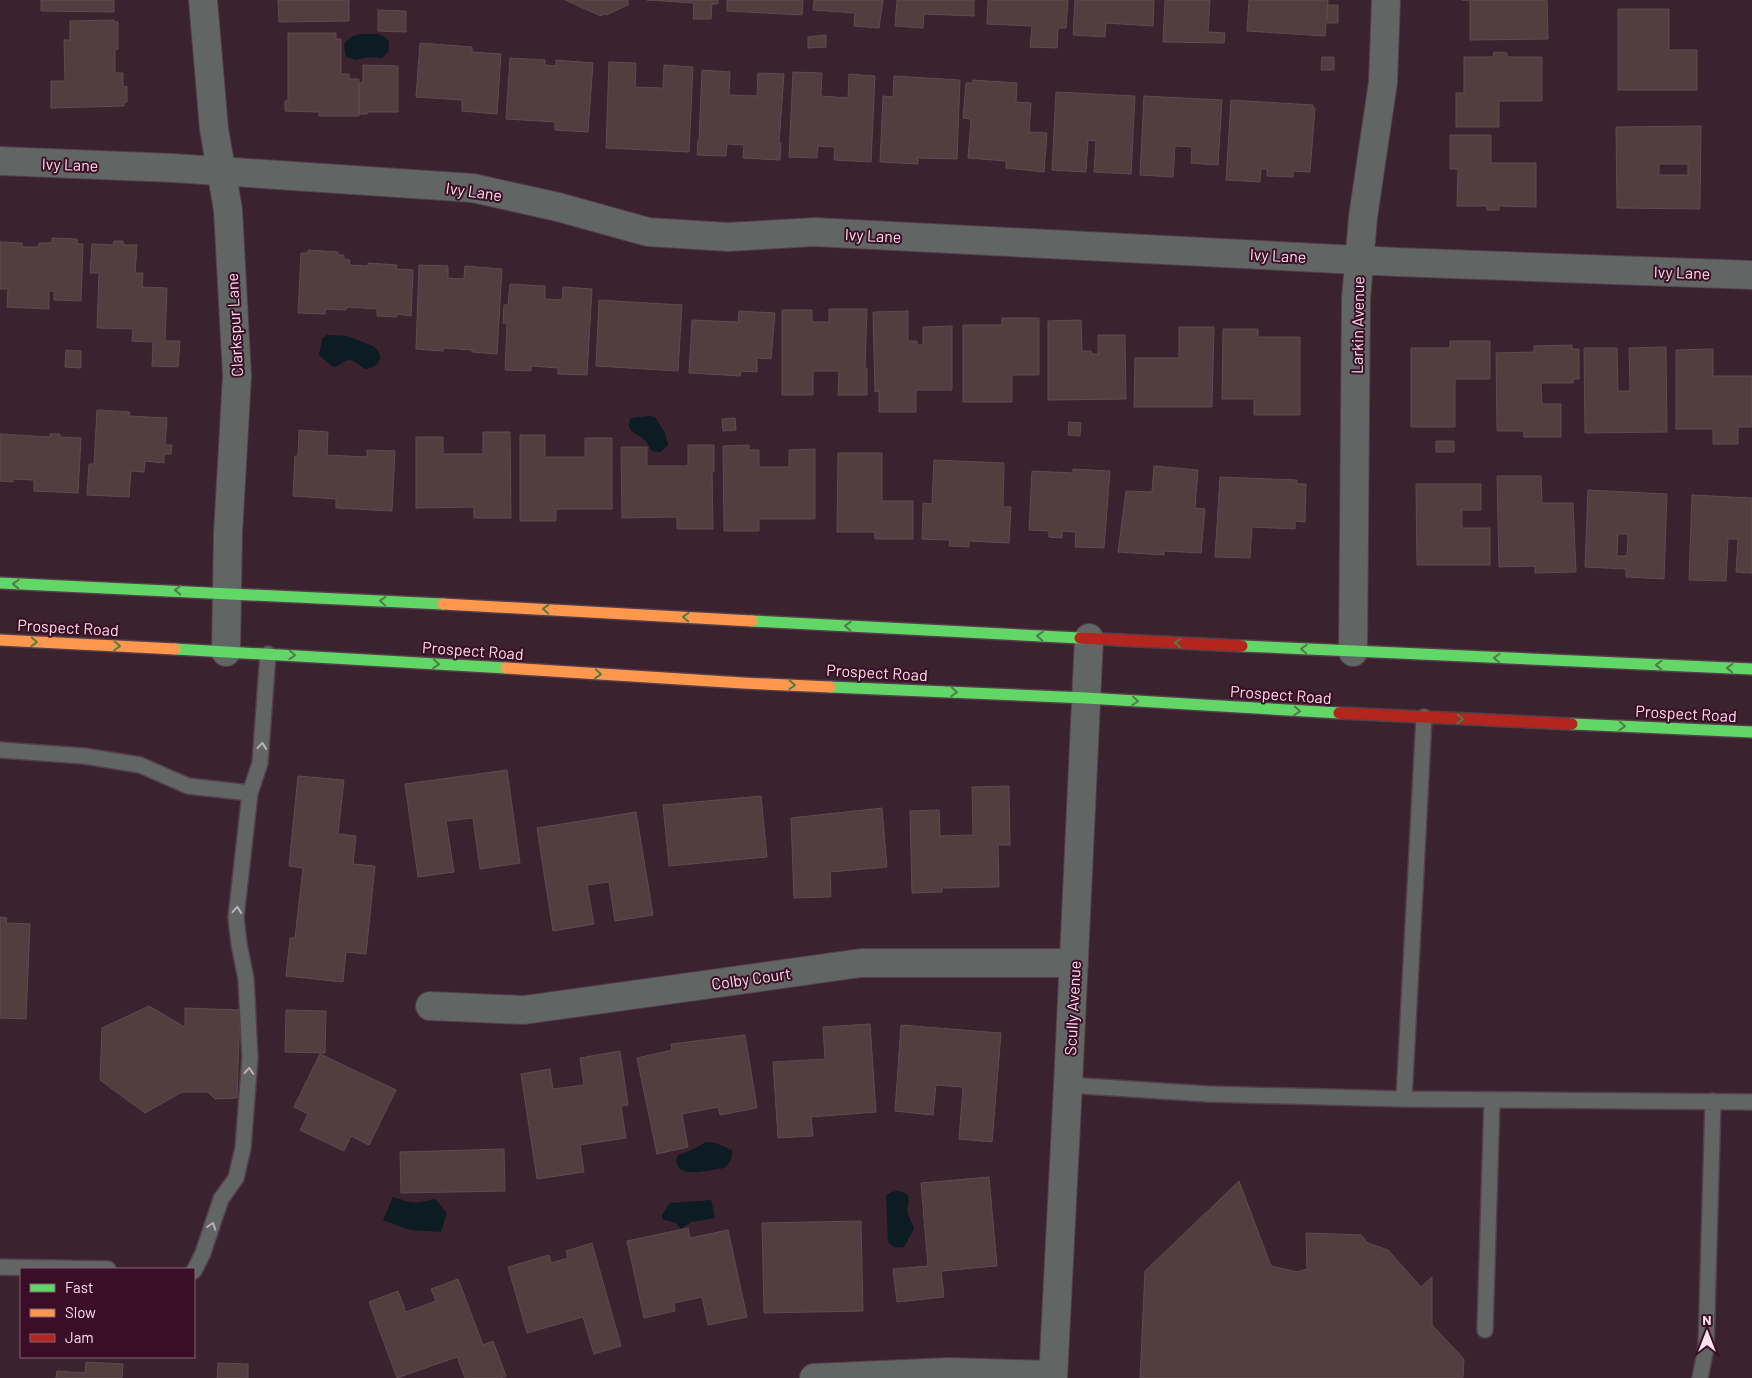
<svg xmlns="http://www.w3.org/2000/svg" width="1752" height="1378" font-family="Barlow,sans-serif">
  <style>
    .water { fill: #0d1b22 }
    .building { fill: #523e3f; stroke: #604b4e; fill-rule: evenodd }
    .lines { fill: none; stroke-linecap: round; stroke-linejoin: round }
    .lane-casing { stroke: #543e4a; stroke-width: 18 }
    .street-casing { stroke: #543e4a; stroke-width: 30 }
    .fast-casing { stroke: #543e4a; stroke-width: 14 }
    .slow-casing { stroke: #543e4a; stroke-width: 14 }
    .jam-casing { stroke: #543e4a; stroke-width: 14 }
    .lane { stroke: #616665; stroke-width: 15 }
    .street { stroke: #616665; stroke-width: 28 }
    .fast { stroke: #63d668; stroke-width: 11 }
    .slow { stroke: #ff974d; stroke-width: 11 }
    .jam { stroke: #b3261e; stroke-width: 11 }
    .oneway { stroke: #507c4a }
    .oneway2 { stroke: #bfafb7 }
    .labels { text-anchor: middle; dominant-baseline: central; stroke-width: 4; stroke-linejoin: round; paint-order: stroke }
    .street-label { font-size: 16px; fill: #fddfed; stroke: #390e26 }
  </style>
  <rect width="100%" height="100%" fill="#3a222f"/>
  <path class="water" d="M360,34h18l5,2 6,5v10l-7,7 -12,-1 -14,3 -10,-3 -2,-12c4,-7 8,-9 16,-11z
    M327,335l20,1 26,10c13,10 7,21 -8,23 -6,-3 -12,-12 -20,-8 -5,3 -5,5 -12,6l-14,-12 3,-16z
    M650,416l5,1 10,16 3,12 -7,7 -9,-1c-3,-5 -6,-11 -11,-14 -7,-4 -16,-8 -10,-19z
    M706,1142l10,1 16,7c1,8 -2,13 -8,18 -15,2 -52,13 -47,-12l19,-8z
    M899,1191c17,5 6,11 9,23 1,6 5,9 6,15l-10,18c-7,1 -11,1 -16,-5l-2,-46 5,-4z
    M393,1197c19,7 23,7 42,2l12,14 -6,19 -31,-2 -27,-10z
    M711,1200l4,18 -24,4 -10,7 -5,-6 -14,-4v-4l8,-12z"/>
  <path class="building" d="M41,0h73v12l-73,-1z
    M278,0h71v21l-70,1z
    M565,0h63v5l-22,10 -3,-1 -2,2z
    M647,0h71v4h-6l-1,15h-18l1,-16z
    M727,0h76l-1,15 -75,-4z
    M814,0h69l-4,28 -25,-2 1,-13 -42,-3z
    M897,0h77v16l-50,-2 -1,14 -28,-2z
    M988,0h80l-2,28h-8l-1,20 -27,-1 2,-21 -45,-2z
    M1075,0h79l-1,26 -47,-3 -1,14 -32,-2z
    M1165,0h45l-2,32 17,1 -1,10 -61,-1z
    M1249,0h79l-3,36 -78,-5z
    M1462,0h85l1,39 -78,1v-40z
    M1328,5h10v18h-11z
    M1618,9h51v41h28v40h-79z
    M378,10l28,1v21l-28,-1z
    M114,20v2h4v27l-3,1v23h8v14l4,-1v16h-3v4l-73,2v-27h14l-1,-41h6v-19z
    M288,33h48v6h5v35h8v5h10v37h-40v-4l-34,-1v-10h3z
    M826,35v12l-18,1v-11z
    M420,43l52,4v5l29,2 -4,60 -35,-3v-11l-46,-3z
    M1494,52l13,1v4h35v44h-43v26h-43v-34h8v-36h29z
    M1322,57h12v13h-13z
    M510,58l35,2v5l11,1v-6l37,3 -5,69 -33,-2v-8l-49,-3z
    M609,62l27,1 -1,24 28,1 1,-23 29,2 -4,85 -83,-4z
    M363,65l35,1v46h-31v2h-8v-31h4z
    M702,70l28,2 -1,23 28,1 1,-23 26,1 -5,69h2l-1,17 -37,-2 1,-13 -17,-1 -1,12 -29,-1 1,-15h1z
    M793,72l29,1 -1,23 27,2 1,-24 26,2 -4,86 -37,-2 1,-13 -17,-1 -1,12 -28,-1z
    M894,76l66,4 -3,79 -39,-1v6l-38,-2 3,-66 10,1z
    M973,80l44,3 -1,19 15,1 -2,29 18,1 -3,39 -38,-4v-7l-38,-3 3,-39 -8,-1 3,-35h7z
    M1056,92l79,4 -4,78 -37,-2 2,-31 -8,-1 -2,32 -34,-2z
    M1144,96l78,4 -4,65 -27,-2 1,-16 -17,-1 -2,31 -33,-2z
    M1231,100l82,5v3h2l-5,64 -17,-1v6l-26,-1v-7h-6l-1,13 -34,-2z
    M1701,126l-1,83 -83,-1 -1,-81zM1659,164h29v11h-29z
    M1450,135h41v28h45v44l-37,-1v4h-12v-4h-30l1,-37h-8z
    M52,238l25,1v5h6l-2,57 -27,-1v-9h-5v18l-42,-2 1,-18h-8v-47l22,1v4h17v-4h13z
    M114,241h9v4h14l-2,28h8l-1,14 25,1 -2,53h15l-2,26 -26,-1 1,-24 -21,-1 1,-12 -36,-1 2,-55h-9l2,-29 21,1z
    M308,250l30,2v3h6v4l6,1 -1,5 19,1v-3l29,2 -1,4 17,1 -2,46 -14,-2v3l-20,-1v-7l-30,-2 -1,3 -21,-1v5l-27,-1 3,-60h7z
    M419,265l29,1v12l16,1 1,-13 37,3 -5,85 -25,-2v-2l-29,-2v3l-27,-2z
    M510,284l35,2v13l17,1 1,-13 29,2 -5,86 -29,-1v-6l-27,-2v5l-26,-1 2,-47h-4l1,-18h4z
    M599,300l83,5 -4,66 -82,-5z
    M829,309h38l-2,59h2v27h-29l1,-24h-26v24h-31v-85h30v12h17z
    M739,311l36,2 -4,46 -14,-1v14l-16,-1 -1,5 -51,-3 3,-53 46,2z
    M908,311v30h9v4h6v-18l29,-1v64h-36v22h-37v-21l-4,1 -2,-80z
    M1002,318h37v57h-27v27h-49v-77h39z
    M1081,320l1,31h9l1,3h6v-19h27l1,64 -78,1v-79z
    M1179,327h35l-2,80h-78l1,-49h44z
    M1223,329h35v8h42v78h-46v-16h-32z
    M1450,341h40v38h-35v48h-44v-79h39z
    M1572,345v4h7v30h-6v4h-32l1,21h19v33h-37v-6h-27l-1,-78 38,-1v-6z
    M1666,347l1,85 -82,1 -1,-85h33l1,43h12l-1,-43z
    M1713,349v27h39v51h-14v17h-25v-15h-37v-79z
    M66,350l15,1v17l-16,-1z
    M97,410l33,2 -1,4 38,2 -2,27h7l-1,9h-7v9l-19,-2 -1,11 -13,-1 -2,26 -42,-2 2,-31h5z
    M735,418l1,12 -13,1 -1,-12z
    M1069,422l12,1 -1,13 -12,-1z
    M299,430l29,2 -1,23 40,2v-7l28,1 -3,60 -56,-3v-9l-43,-3 2,-40h3z
    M483,432h27l1,86h-37v-11l-58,1v-71h27v17h40z
    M0,434l50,3v-3h10v3l21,1 -3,55 -44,-2v-11l-21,-1v3l-13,-1z
    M520,435h25v22h40v-19h27v71h-56v12h-36z
    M1436,441h18v11h-18z
    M688,445h26v26h-2l1,58h-36v-12l-55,1 -1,-71h26v19h41z
    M749,445v5h10v17h30v-17l26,-1v70h-56v12h-35l-1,-85z
    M838,453h44v48h31v38h-38v-7h-38z
    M934,460l70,3 -1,44h8l-2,36 -40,-2v6l-20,-1 1,-6 -28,-1 1,-36 9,1z
    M1154,466l44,4 -3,38 10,1 -4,44 -37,-2v4l-46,-3 8,-61 26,1z
    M1073,469l37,2 -6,77 -29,-1 1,-15 -14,-1v7l-13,-1v-6l-20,-1 3,-59 41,2z
    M1497,476h44l1,27h31l3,69 -41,1v-7l-36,1z
    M1220,477l77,3v4h9l-1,38 -10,-1v8l-43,-2 -2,31 -35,-1z
    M1416,484h65v26h-19v18h28v37h-73z
    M1588,490l79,4 -3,85 -38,-2v-8l-41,-2zM1618,534h10l-1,22h-10z
    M1692,495l60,3v75l-16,-1 2,-33h-10l-2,42 -37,-1z
    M507,770l13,93 -40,6 -7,-51 -27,3 8,51 -36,5 -13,-93z
    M298,776l46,4 -6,54 18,2 -3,28 22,2 -9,88 -20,-2 -3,30 -57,-6 4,-38h5l8,-70 -14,-2z
    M1009,786l1,59h-12l1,42 -57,1v4l-30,1 -2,-82 29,-1 1,26 33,-1 -1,-48z
    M761,796l6,61 -98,9 -6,-61z
    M882,808l5,59 -57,5 1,25 -37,1 -3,-80z
    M636,812l17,103 -38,6 -6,-39 -22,3 7,39 -41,7 -16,-103z
    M0,917l7,1 -1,5 24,1 -4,95 -26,-1z
    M149,1006l36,21v-19l55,2 -3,88 -22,1 -7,-7h-26l-37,21 -45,-33 2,-52z
    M286,1010l40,1 -1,42 -40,-1z
    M870,1024l6,88 -65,5 2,19 -35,2 -5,-76 52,-3 -2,-32z
    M901,1025l100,8 -9,109 -33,-3 4,-52 -27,-2 -3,30 -38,-4z
    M745,1035l12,73 -37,7 -2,-8 -36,7 6,33 -31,7 -20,-96 35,-8 -1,-6z
    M620,1051l8,54 -7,1 5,32 -46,7 4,27 -47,7 -16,-105 29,-5 3,20 31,-4 -4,-27z
    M320,1054l76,36 -27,55 -18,-9 -7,15 -44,-21 8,-16 -14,-7z
    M504,1149l1,42 -104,2 -1,-41z
    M989,1177l8,89 -56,5 3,26 -47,5 -4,-33 35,-3 -7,-83z
    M1239,1181l32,85 26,6 10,-3 -1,-36 55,2 7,8 20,7 33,37 11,-10v48l32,34 -1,19h-323l5,-107z
    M861,1221l2,90 -99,2 -2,-90z
    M688,1228l2,10 38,-8 19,87 -39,8 -6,-28 -28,6 1,8 -31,7 -17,-77z
    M592,1243l29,103 -27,8 -11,-37 -56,16 -19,-66 41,-12 2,8 17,-5 -2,-7z
    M458,1279l25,66 10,-4 13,35 -6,2h-35l-8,-21 -60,21 -28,-76 29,-11 8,21 30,-11 -5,-12z
    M86,1362l37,2 -1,14h-66l1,-7 28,2z
    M218,1363l30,1v14h-31z"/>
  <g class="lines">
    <defs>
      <path id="lane" d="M0,750l84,6 56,9 48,21 62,7
        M1068,1085l140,9 196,5 348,3
        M1404,1099l20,-382
        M0,1267l108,2
        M194,1271l9,-18 18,-54 15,-21 7,-30 7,-90 -4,-79 -7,-35 -3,-27 14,-124 10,-30 8,-109
        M1485,1330l7,-230
        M1700,1378l6,-30 7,-247"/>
      <path id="street" d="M203,0l11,129 14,81 9,166 -9,157 -2,119
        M0,161l173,7 300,20 85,19 90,25 80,5 87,-5 582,30 355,13
        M1353,652l3,-353 7,-82 20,-135 3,-82
        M430,1006l94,4 337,-47h213
        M814,1378l134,-6 105,3
        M1053,1378l15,-293 21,-447"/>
      <path id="fast" d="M0,583l443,21
        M752,621l328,17
        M1242,646l510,23
        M175,649l331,19
        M830,687l256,11 253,15
        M1572,724l180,8"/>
      <path id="slow" d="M443,604l309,17
        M0,640l175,9
        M506,668l237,15 87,4"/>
      <path id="jam" d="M1080,638l162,8
        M1339,713l233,11"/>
    </defs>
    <use href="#lane" class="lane-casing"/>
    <use href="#street" class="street-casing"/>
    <use href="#fast" class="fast-casing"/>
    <use href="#slow" class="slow-casing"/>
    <use href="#jam" class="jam-casing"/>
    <use href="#lane" class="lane"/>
    <use href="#street" class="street"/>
    <use href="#fast" class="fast"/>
    <use href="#slow" class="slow"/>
    <use href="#jam" class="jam"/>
  </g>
  <defs><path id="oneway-chevron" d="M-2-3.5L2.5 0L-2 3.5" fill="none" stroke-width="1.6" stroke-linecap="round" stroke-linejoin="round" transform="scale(1.25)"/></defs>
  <g class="oneway">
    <use href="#oneway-chevron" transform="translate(16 584) rotate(-178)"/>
    <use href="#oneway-chevron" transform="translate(178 590) rotate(-178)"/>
    <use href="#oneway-chevron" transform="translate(383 601) rotate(-177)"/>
    <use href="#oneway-chevron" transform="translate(546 609) rotate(-177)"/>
    <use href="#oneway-chevron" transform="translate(686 617) rotate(-177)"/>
    <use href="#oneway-chevron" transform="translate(848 626) rotate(-177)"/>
    <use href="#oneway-chevron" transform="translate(1040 636) rotate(-177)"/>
    <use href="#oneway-chevron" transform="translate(34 642) rotate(3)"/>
    <use href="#oneway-chevron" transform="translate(1178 643) rotate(-177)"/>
    <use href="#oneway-chevron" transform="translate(117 646) rotate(3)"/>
    <use href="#oneway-chevron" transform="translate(1304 649) rotate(-177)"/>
    <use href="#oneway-chevron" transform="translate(292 655) rotate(3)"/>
    <use href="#oneway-chevron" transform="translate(1497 658) rotate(-178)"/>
    <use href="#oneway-chevron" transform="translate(436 664) rotate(4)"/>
    <use href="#oneway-chevron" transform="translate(1659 665) rotate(-178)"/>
    <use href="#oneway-chevron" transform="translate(1730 668) rotate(-178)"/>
    <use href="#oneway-chevron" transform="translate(598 674) rotate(4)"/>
    <use href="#oneway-chevron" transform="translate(792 685) rotate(3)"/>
    <use href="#oneway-chevron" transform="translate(954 692) rotate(3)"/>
    <use href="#oneway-chevron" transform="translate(1135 701) rotate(4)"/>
    <use href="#oneway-chevron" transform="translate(1297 711) rotate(4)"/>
    <use href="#oneway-chevron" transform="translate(1460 719) rotate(3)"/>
    <use href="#oneway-chevron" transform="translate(1622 726) rotate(3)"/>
  </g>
  <g class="oneway2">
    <use href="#oneway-chevron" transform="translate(262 746) rotate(-85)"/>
    <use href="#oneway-chevron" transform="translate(237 910) rotate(-85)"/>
    <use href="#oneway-chevron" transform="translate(249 1071) rotate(-86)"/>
    <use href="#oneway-chevron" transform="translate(212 1226) rotate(-72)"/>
  </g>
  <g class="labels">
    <g class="street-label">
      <text transform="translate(70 164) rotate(2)">Ivy Lane</text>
      <text transform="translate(474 191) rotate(8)">Ivy Lane</text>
      <text transform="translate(873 235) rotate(3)">Ivy Lane</text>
      <text transform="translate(1278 255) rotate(3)">Ivy Lane</text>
      <text transform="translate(1682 272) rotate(2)">Ivy Lane</text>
      <text transform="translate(234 325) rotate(-93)">Clarkspur Lane</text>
      <text transform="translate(1357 325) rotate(-89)">Larkin Avenue</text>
      <text transform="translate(68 627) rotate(3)">Prospect Road</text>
      <text transform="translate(473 650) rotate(4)">Prospect Road</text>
      <text transform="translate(877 672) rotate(3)">Prospect Road</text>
      <text transform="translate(1281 694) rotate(4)">Prospect Road</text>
      <text transform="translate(1686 713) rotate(3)">Prospect Road</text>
      <text transform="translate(751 978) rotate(-8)">Colby Court</text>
      <text transform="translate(1072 1008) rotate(-87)">Scully Avenue</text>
    </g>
  </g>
  <rect x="20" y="1268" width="175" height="90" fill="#390e26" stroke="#876276"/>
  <rect x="30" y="1284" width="25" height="8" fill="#63d668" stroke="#876276"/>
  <text x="65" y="1293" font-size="15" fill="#fddfed">Fast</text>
  <rect x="30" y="1309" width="25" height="8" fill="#ff974d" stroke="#876276"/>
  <text x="65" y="1318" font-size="15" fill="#fddfed">Slow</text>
  <rect x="30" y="1334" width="25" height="8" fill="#b3261e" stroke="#876276"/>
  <text x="65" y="1343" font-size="15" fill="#fddfed">Jam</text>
  <g transform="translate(1707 1333)" stroke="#390e26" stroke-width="4" paint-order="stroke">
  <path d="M0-4L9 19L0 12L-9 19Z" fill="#fddfed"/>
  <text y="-8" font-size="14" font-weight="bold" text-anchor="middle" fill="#fddfed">N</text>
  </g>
</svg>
